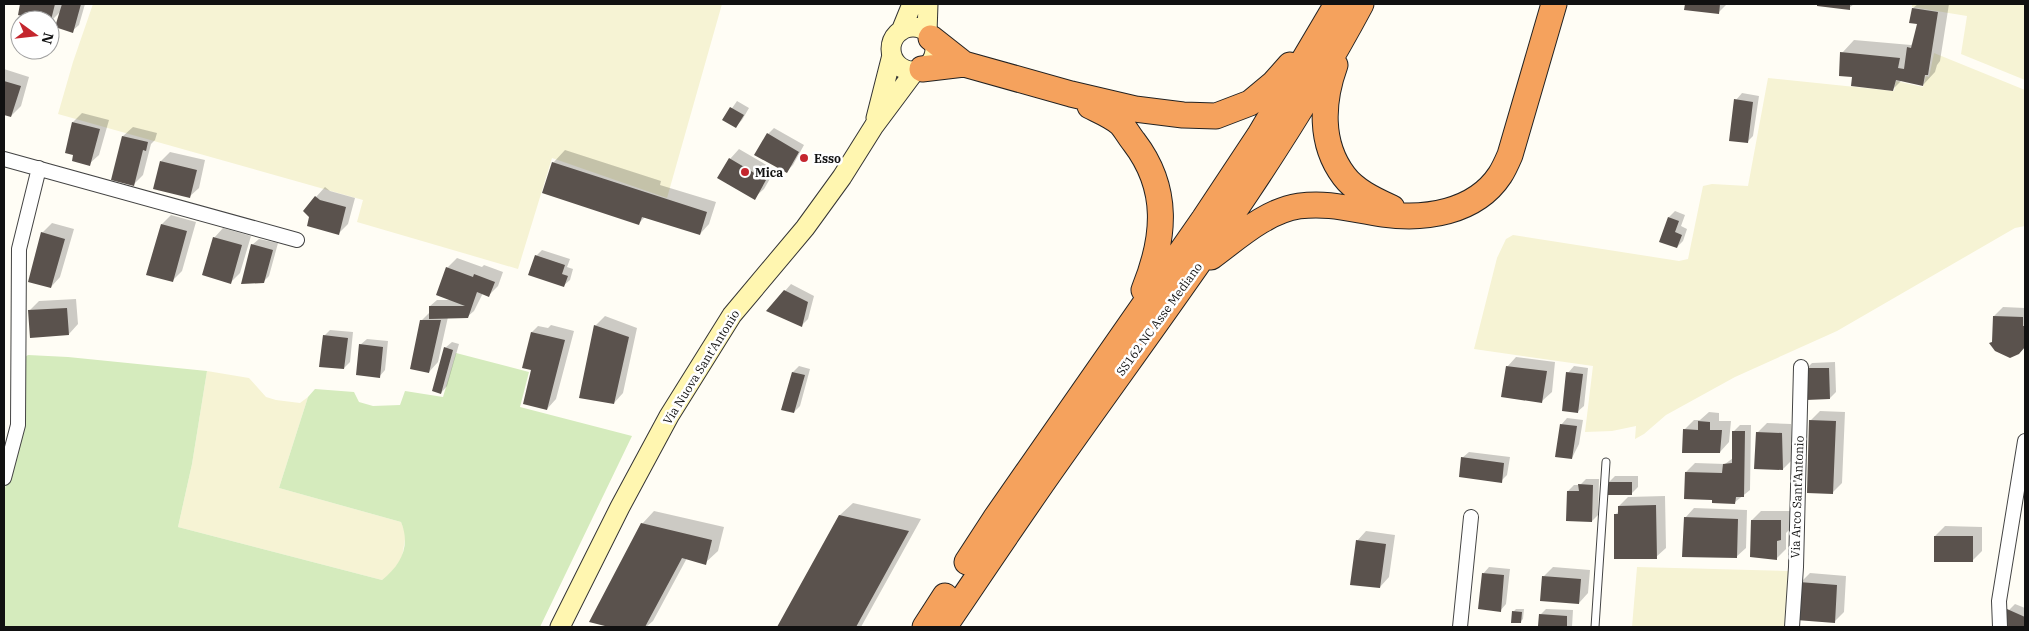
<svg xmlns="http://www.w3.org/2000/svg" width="2029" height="631" font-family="'IBM Plex Serif',serif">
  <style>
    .farmland { fill: #f6f3d4 }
    .green { fill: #d5ebbd }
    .shadow { fill: #0003 }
    .building { fill: #5a524d }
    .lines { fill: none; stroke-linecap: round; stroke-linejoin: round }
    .lane-casing { stroke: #444; stroke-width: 9 }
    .street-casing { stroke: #444; stroke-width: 16 }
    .secondary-casing { stroke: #333; stroke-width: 21 }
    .highway-casing { stroke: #222; stroke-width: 27 }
    .lane { stroke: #fff; stroke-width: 7 }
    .street { stroke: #fff; stroke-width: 14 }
    .secondary { stroke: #fff6b0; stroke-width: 19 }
    .highway { stroke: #f5a25d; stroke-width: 25 }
    .poi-dot { fill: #c4262e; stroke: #fff; stroke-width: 2 }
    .labels { text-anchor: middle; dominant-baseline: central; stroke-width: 5; stroke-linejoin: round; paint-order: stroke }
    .poi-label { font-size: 12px; font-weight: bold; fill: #111; stroke: #fff; text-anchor: start }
    .street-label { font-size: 12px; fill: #111; stroke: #fff }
  </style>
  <rect width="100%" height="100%" fill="#fffdf5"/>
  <path class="farmland" d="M93,4h629l-55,194 -115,-40 -34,111 -161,-47 6,-22 -305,-86 15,-52z
    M1912,4h113v76l-64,-26 6,-38 -55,-9z
    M1934,53l91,37v136l-10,2 -178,103 -102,46 -69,38 -22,19 -9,5 1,-13 -24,5 -27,1 8,-66 -119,-17 23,-91 9,-19 7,-4 166,26 9,-2 15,-73 9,-2 36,2 20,-108 126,13 2,-10 27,6 3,-11 3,1z
    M207,371l42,7 17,19 10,3 24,3 8,-6 -29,91 122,34 5,12 -4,23 -9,14 -11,9 -204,-53 14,-63z
    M1637,567l152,4 -4,56h-153z"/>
  <path class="green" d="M456,353l73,19 -9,35 112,29 -92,191h-536v-135l17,-65 4,-70 3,-2 40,2 139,14 -15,93 -14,63 204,53c19,-15 29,-34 19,-58l-122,-34 29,-91 7,-8 39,3 5,10 14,4 27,-1 5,-14 38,6z"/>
  <path class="shadow" d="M22,4h63l-6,21 -7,6 -11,-20 -11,11v-2h-9l-22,-6z
    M1686,4h41l-8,8 -34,-3z
    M1819,4h35l-5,4z
    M1918,4h31l-9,57 -3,4 -2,7 -12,13 -21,-5 -9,9 -51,-36 12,-13 57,5 3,-2 4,-20 -8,-1 3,-14z
    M4,69l25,8 -8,29 -10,10 -7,-2z
    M1742,93l17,3 -6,40 -6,6 -11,-42z
    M737,101l12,7 -7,12 -6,6 -12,-6z
    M82,113l27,7 -10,35 -10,9 -16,-42z
    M133,127l24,6 -2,7 -4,4 -8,31 -9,9 -21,-5 10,-43z
    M774,128l30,17 -11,20 -7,7 -18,-38z
    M739,149l36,21 -11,19 -10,9 -24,-39z
    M565,150l96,31 -1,4 56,17 -7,22 -9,10 -55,-17 -6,6 -86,-60z
    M170,152l35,8 -6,28 -10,9 -28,-36z
    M325,187l5,4 25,7 -7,26 -9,9 -23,-36z
    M1675,211l10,4 -4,11 6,3 -4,12 -6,6 -8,-30z
    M171,215l25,7 -14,49 -10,10 -10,-57z
    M52,223l22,6 -14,48 -9,10 -9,-54z
    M223,228l28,8 -11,37 -9,9 -17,-44z
    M259,239l19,4 -9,33 -6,6 -11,-37z
    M542,250l28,9 -3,8 6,2 -3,11 -7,6 -27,-30z
    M457,258l25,9 2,-2 19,7 -5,14 -9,9 -6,-2 -9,18 -7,6h-19l-10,45 -9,10 -8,-51 9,-9v-6l7,-6h15l-14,-6 9,-26z
    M791,284l23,12 -6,23 -6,6 -17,-34z
    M76,299l2,25 -9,10 -40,-23 10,-10z
    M2003,307l22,1v37l-12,11 -20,-14 1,-26z
    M605,316l32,12 -14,65 -9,10 -19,-77z
    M551,325l23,6 -18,68 -9,10 -13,-43 -11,1 9,-35 6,-6 10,2z
    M330,330l23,2 -3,30 -6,6 -20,-32z
    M367,339l21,2 -3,29 -6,7 -19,-32z
    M452,342l7,2 -12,42 -6,7 4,-45z
    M1516,357l39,5 -3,30 -10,9 -35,-34z
    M1835,362l1,30 -6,6 -24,-29 6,-6z
    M799,366l11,3 -10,37 -6,6 -11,-3 10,-37z
    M1574,366l14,2 -4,38 -7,6 -9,-39z
    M1820,411l25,1 -3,71 -9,9 -23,-71z
    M1709,412l10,1v8h12l-2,21 -9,10 -36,-22 10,-10h6z
    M1567,418l16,2 -4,24 -7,14 -11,-33z
    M1767,423l24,1 1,36 -9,9 -26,-36z
    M1740,425h11l-1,65 -15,12 -22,-4 -27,-26 9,-9 30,1 8,-6v-26z
    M1469,452l41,5 -3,18 -6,6 -39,-23z
    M1615,476h23v11l-7,7 -22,-12z
    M1586,479h13l-1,36 -6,6 -24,-30 6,-6h6z
    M1665,496l1,52 -10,9 -41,-42 4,-4v-5l9,-9z
    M853,503l68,16 -60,108h-83l62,-112z
    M1694,508l53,2 -1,38 -10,9 -51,-39z
    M654,511l70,16 -6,24 -13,12 -18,-5 -34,63 -7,6h-31l-24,-5 51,-98z
    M1761,511h29v18l-4,4v16l-10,10 -24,-39z
    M1945,526l37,1v24l-10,10 -37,-25z
    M1366,531l29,4 -6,42 -9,10 -23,-46z
    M1489,567l21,2 -4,35 -6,7 -17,-37z
    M1553,567l37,3 -2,23 -9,10 -36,-26z
    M1810,573l36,3 -2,36 -10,10 -34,-39z
    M2015,604l10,4v19h-21l5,-17z
    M1516,609h8l-1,10 -3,3 -7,-10z
    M1546,609l27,1 -1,17h-30l-2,-12z"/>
  <path class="building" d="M20,4h35l-4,16h-15l-18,-5z
    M62,4h19l-8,29 -18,-6z
    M1685,4h35l-1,10 -35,-4z
    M1817,4h33v6l-33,-4z
    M1912,8l26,4 -10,63h-3l-2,11 -27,-6 -3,11 -42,-5 1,-9 -13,-1 1,-24 60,6 -2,10 6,1 3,-22 4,1 6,-24 -8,-1z
    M4,81l17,5 -10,31 -7,-2z
    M1734,99l19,3 -5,41 -19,-2z
    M730,107l14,8 -8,13 -14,-8z
    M72,122l28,7 -10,37 -18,-5 1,-6 -8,-2z
    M767,133l32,19 -12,21 -33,-18z
    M122,136l26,6 -2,9 -3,-1 -9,36 -23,-6z
    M729,158l37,22 -11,20 -38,-22z
    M160,161l37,9 -7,28 -37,-9z
    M552,162l155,50 -7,23 -58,-18 -3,8 -97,-32z
    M315,196l5,4 26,7 -7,28 -32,-9 2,-9 -6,-6z
    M1668,217l11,4 -4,11 7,3 -5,13 -18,-6z
    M161,224l26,7 -14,51 -27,-7z
    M41,232l24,7 -14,49 -23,-6z
    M213,237l29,8 -11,39 -29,-9z
    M251,244l22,6 -9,33 -23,1z
    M535,255l30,10 -3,9 6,2 -4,11 -36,-12z
    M446,267l27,10 1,-3 21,8 -6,15 -12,-5 -9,26 -39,1v-13h36l-29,-11z
    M784,290l24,12 -6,25 -36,-16z
    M67,308l2,27 -39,3 -2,-28z
    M1993,316l30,1v9h2v21l-6,7 -9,4 -15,-7 -6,-8 3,-1z
    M420,320h21l-12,53 -19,-4z
    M594,325l35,12 -15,67 -35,-6z
    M531,332l34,8 -18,70 -24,-6 8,-34 -9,-2z
    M323,335l25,3 -4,31 -25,-2z
    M359,344l24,3 -3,31 -24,-3z
    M444,347l9,3 -12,44 -9,-3z
    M1506,366l41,5 -5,32 -41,-6z
    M1805,368h24l1,31 -24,1z
    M792,372l13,3 -11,38 -13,-3z
    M1566,372l17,2 -5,39 -16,-2z
    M1809,420l27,1 -3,73 -26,-1z
    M1698,421l12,1v8h12l-2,23h-38l1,-24 15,1z
    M1560,424l17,2 -5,33 -17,-2z
    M1732,431h13l-1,66h-8l-1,7 -23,-1v-3l-28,-1 1,-27 37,1 1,-9 9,-1z
    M1756,432l26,1 1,37 -29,-1z
    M1461,457l43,6 -2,20 -43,-6z
    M1608,482h24v13h-25z
    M1578,484l15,1 -1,37 -26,-1 1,-30h12z
    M1656,505l1,54h-43v-45h4v-8z
    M839,515l70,16 -53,96h-79z
    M1684,517l54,2 -1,39 -55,-1z
    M1751,520h30v20l-4,1v19l-27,-3z
    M641,523l71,17 -6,25 -24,-7 -37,69h-36l-20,-5z
    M1934,536h39v26h-39z
    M1356,540l30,4 -6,44 -30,-3z
    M1482,573l22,2 -3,37 -23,-3z
    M1542,576l39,3 -2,25 -39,-3z
    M1799,582l38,3 -2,38 -39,-3z
    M2007,609l18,8v10h-23z
    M1512,611l10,1 -1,11h-10z
    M1539,614l28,2v11l-29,-1z"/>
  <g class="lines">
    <defs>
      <path id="lane" d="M1595,627l11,-165"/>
      <path id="street" d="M4,159l293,81
        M4,478l14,-53 1,-176 20,-81
        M1460,627l11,-110
        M1792,627l4,-60 5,-200
        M2000,627l-1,-26 26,-160"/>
      <path id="secondary" d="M891 49a22 22 0 1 1 44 0a22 22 0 1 1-44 0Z
        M901,31l11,-27
        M927,33l1,-29
        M876,118l16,-63
        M560,627l60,-120 49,-91 63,-101 73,-87 37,-51 32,-51 41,-55"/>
      <path id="highway" d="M931,38l33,26 107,30 64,15 48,6 33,1 34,-13 24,-20 16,-18
        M1335,65c-13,36 -16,78 9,111 11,15 31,24 48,32
        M922,69l42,-5
        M1090,106c10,5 22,10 30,17 5,5 9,13 14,19 36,47 31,96 10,148
        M1211,257c26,-19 55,-46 88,-51 31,-4 54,4 84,8 41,6 92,-1 117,-39 4,-6 7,-13 10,-20l44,-151
        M967,562l28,-43 209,-300 55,-83 78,-132
        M925,627l20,-31
        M944,627c38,-56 76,-113 115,-168 105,-149 216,-294 302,-455"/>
    </defs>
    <use href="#lane" class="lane-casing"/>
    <use href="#street" class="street-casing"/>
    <use href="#secondary" class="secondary-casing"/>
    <use href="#highway" class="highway-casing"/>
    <use href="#lane" class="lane"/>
    <use href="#street" class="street"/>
    <use href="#secondary" class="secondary"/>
    <use href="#highway" class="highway"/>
  </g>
  <g class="poi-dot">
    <circle cx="804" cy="158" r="5"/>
    <circle cx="745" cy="172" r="5"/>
  </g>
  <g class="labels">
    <g class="poi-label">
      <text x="814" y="158">Esso</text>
      <text x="755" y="172">Mica</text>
    </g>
    <g class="street-label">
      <text transform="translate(1159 319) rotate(-54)">SS162 NC Asse Mediano</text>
      <text transform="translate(701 367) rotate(-58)">Via Nuova Sant'Antonio</text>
      <text transform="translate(1797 497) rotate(-88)">Via Arco Sant'Antonio</text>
    </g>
  </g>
  <rect width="2029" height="631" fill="none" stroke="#111111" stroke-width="10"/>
  <g transform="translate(35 35) rotate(105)"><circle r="24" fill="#ffffff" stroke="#a0a0a0"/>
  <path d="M0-4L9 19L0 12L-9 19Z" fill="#c4262e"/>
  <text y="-8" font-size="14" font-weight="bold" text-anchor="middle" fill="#111111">N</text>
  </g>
</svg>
